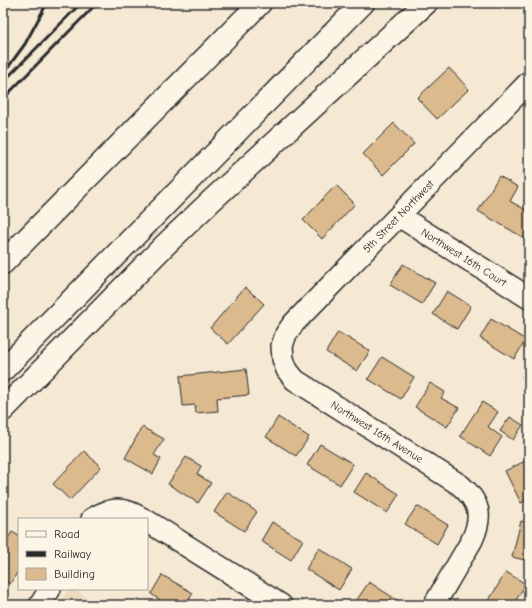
<svg xmlns="http://www.w3.org/2000/svg" width="532" height="608" font-family="'Comic Neue',sans-serif">
  <style>
    .built { fill: #eddbbf }
    .building { fill: #dbba8e; stroke: #2b2b2b }
    .lines { fill: none; stroke-linecap: round; stroke-linejoin: round }
    .minor-casing { stroke: #2b2b2b; stroke-width: 24 }
    .highway-casing { stroke: #2b2b2b; stroke-width: 25 }
    .minor { stroke: #fcf5e5; stroke-width: 21 }
    .highway { stroke: #fcf5e5; stroke-width: 22 }
    .rail { stroke: #2b2b2b; stroke-width: 3 }
    .labels { text-anchor: middle; dominant-baseline: central; stroke-width: 3; stroke-linejoin: round; paint-order: stroke }
    .street-label { font-size: 11px; fill: #2b2b2b; stroke: #fcf5e5 }
  </style>
  <rect width="100%" height="100%" fill="#f5e9d4"/>
  <filter id="ink" filterUnits="userSpaceOnUse"><feTurbulence type="fractalNoise" baseFrequency=".025" numOctaves="2"/><feDisplacementMap in="SourceGraphic" scale="8" xChannelSelector="R" yChannelSelector="G"/><feConvolveMatrix kernelMatrix="1 2 1 2 8 2 1 2 1" color-interpolation-filters="sRGB"/></filter>
  <g filter="url(#ink)">
    <path class="built" d="M68,589h5l26,16h-41z"/>
    <path class="building" d="M449,68l20,21 -32,30 -20,-21z
      M394,123l20,21 -31,31 -20,-21z
      M499,176l19,11 -8,14 19,11v29l-51,-30z
      M336,185l19,19 -33,35 -19,-19z
      M403,264l32,19 -13,21 -32,-19z
      M245,287l19,17 -36,40 -18,-16z
      M447,291l24,15 -14,23 -24,-15z
      M491,319l35,21 -12,19 -34,-21z
      M338,332l32,19 -13,20 -31,-19z
      M382,357l32,20 -13,22 -33,-20z
      M529,366v15l-7,-4z
      M246,369l3,26 -32,3 1,13 -22,2 -1,-8 -12,1 -3,-30z
      M430,383l15,9 -4,6 18,10 -12,19 -32,-20z
      M482,402l16,10 -10,15 14,10 -12,19 -30,-20z
      M278,417l31,20 -13,19 -30,-19z
      M510,417l13,8 -10,15 -13,-9z
      M142,427l22,12 -10,16 7,4 -8,15 -28,-16z
      M320,444l33,20 -13,21 -33,-20z
      M84,451l17,16 -31,33 -17,-16z
      M186,457l15,9 -4,8 14,9 -13,20 -30,-19z
      M525,461l4,8v30l-8,4 -16,-32z
      M366,473l33,21 -12,19 -33,-21z
      M227,492l30,20 -13,19 -30,-19z
      M417,506l31,19 -11,19 -32,-20z
      M521,521l8,2v38l-17,-4z
      M272,522l31,18 -12,20 -30,-19z
      M12,532l7,4v34l-9,14 -7,-4v-34z
      M319,548l33,21 -13,21 -33,-21z
      M506,572l20,12 -13,21h-27z
      M162,575l31,18 -7,12h-25l2,-3 -12,-8z
      M369,582l31,20 -2,3h-36l-6,-4z"/>
    <g class="lines">
      <defs>
        <g id="minor">
          <path id="s1" d="M399,216l130,82"/>
          <path d="M92,519c19,-12 32,-12 51,0"/>
          <path d="M147,521l134,84"/>
          <path d="M40,605l10,-16"/>
          <path id="s2" d="M434,605l38,-65c11,-24 8,-38 -12,-55l-165,-105 -8,-10 -4,-11 -1,-13 4,-12 7,-10 236,-242"/>
        </g>
        <path id="highway" d="M3,263l257,-260
          M3,370l360,-367
          M3,410l161,-164 47,-45 215,-198"/>
      </defs>
      <use href="#minor" class="minor-casing"/>
      <use href="#highway" class="highway-casing"/>
      <use href="#minor" class="minor"/>
      <use href="#highway" class="highway"/>
      <path class="rail" d="M3,74l22,-30 22,-41
        M3,82l78,-79
        M3,99l94,-96"/>
    </g>
  </g>
  <g class="labels">
    <g class="street-label">
      <text stroke="none"><textPath href="#s2" startOffset="546">5th Street Northwest</textPath></text>
      <text stroke="none"><textPath href="#s1" startOffset="77">Northwest 16th Court</textPath></text>
      <text transform="translate(377 432) rotate(32)">Northwest 16th Avenue</text>
    </g>
  </g>
  <rect width="532" height="608" fill="none" stroke="#fcf5e5" stroke-width="16"/>
  <rect x="8" y="8" width="516" height="592" fill="none" stroke="#2b2b2b" stroke-width="1.5" filter="url(#ink)"/>
  <rect x="18" y="518" width="130" height="72" fill="#fcf5e5" stroke="#a8a49b"/>
  <rect x="26" y="531" width="20" height="6" fill="#fcf5e5" stroke="#a8a49b"/>
  <text x="54" y="538" font-size="12" fill="#2b2b2b">Road</text>
  <rect x="26" y="551" width="20" height="6" fill="#2b2b2b" stroke="#a8a49b"/>
  <text x="54" y="558" font-size="12" fill="#2b2b2b">Railway</text>
  <rect x="26" y="568" width="20" height="12" fill="#dbba8e" stroke="#a8a49b"/>
  <text x="54" y="578" font-size="12" fill="#2b2b2b">Building</text>
</svg>
